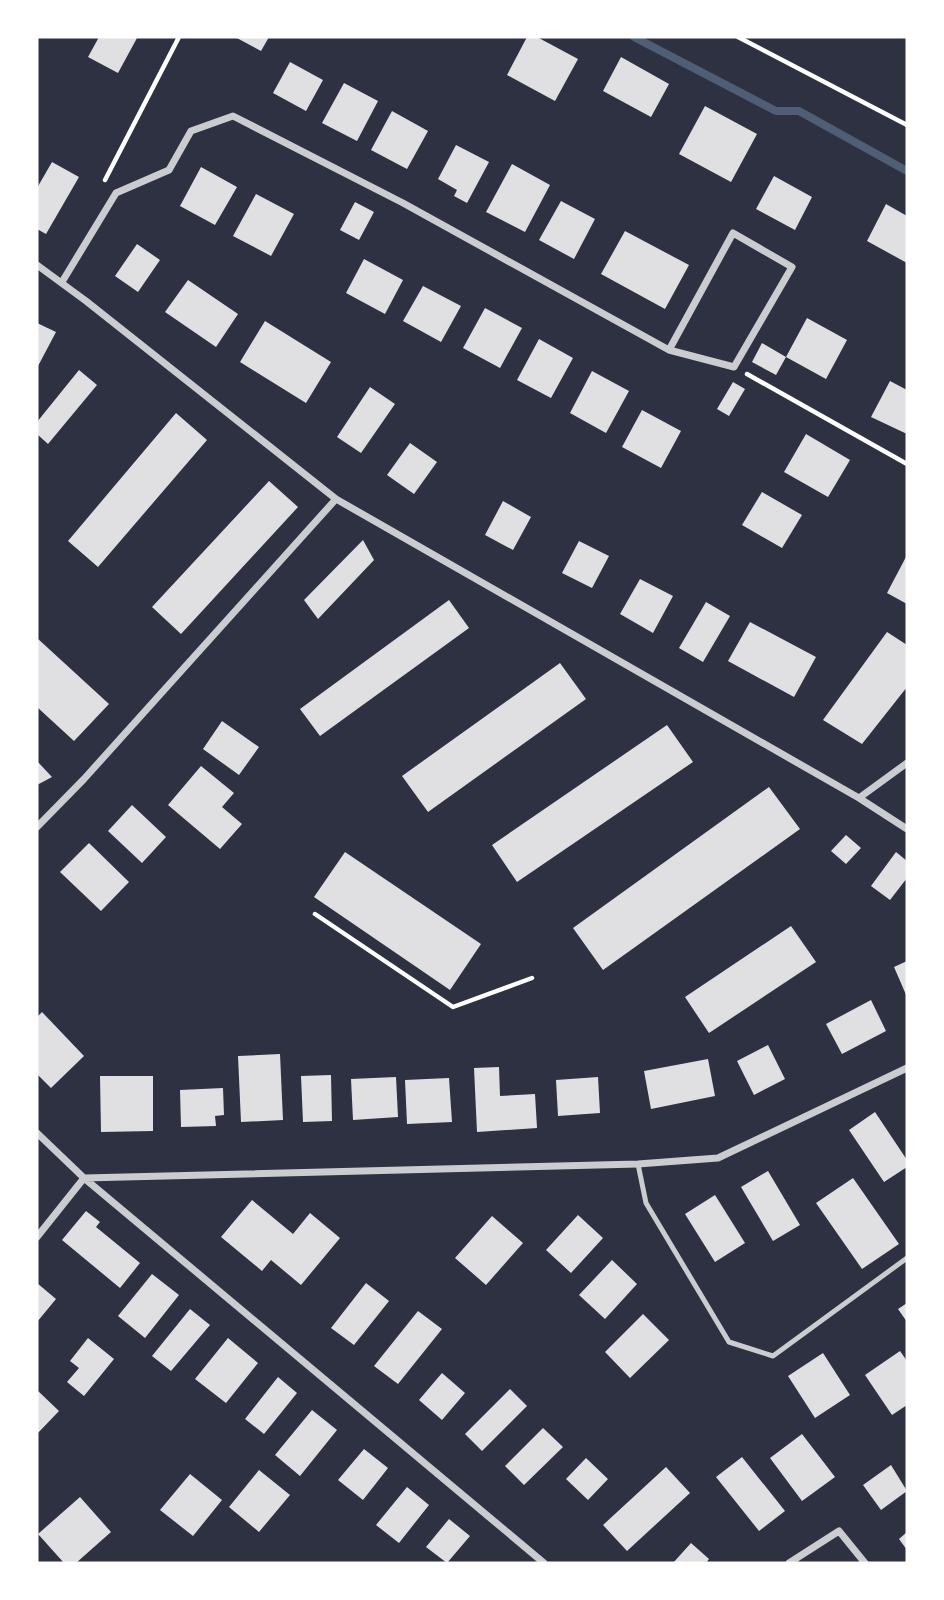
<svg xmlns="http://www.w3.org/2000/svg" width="944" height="1600" font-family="Lato,sans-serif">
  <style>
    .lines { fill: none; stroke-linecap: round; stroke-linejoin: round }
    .stream { stroke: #4f5d75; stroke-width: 8 }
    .building { fill: #e0e0e3 }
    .path { stroke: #fff; stroke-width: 4.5 }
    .service { stroke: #caccd0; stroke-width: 5 }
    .minor { stroke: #caccd0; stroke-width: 7 }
  </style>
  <rect width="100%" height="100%" fill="#2d3142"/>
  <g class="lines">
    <path class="stream" d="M634,37l142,74h23l108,60"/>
  </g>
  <path class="building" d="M99,37l38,1 -19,35 -30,-16z
    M235,37h34l-8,14z
    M527,37h10l41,22 -23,42 -48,-26z
    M621,57l48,27 -18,33 -48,-26z
    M290,62l33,18 -17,31 -33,-18z
    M344,83l34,18 -21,40 -35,-18z
    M705,106l52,28 -26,48 -52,-28z
    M392,111l36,20 -21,38 -36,-19z
    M456,145l33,17 -22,41 -13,-7 3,-6 -19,-11z
    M52,162l27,15 -33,57 -9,-5v-41z
    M512,164l38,21 -25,47 -39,-20z
    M201,167l36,20 -22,38 -35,-19z
    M774,176l38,21 -17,33 -39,-21z
    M256,194l38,20 -23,42 -38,-20z
    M561,201l34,18 -21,40 -35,-19z
    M355,202l19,10 -15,28 -19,-10z
    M886,204l21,12v47l-40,-22z
    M625,231l64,34 -24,44 -64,-35z
    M137,244l23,16 -22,32 -23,-16z
    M364,259l39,21 -18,34 -39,-21z
    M188,280l50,34 -22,33 -51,-35z
    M423,286l38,20 -20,36 -38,-21z
    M485,308l37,20 -22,40 -37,-20z
    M807,318l40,22 -21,39 -40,-22z
    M265,321l66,41 -25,41 -66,-41z
    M37,323l19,9 -19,36z
    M539,339l34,19 -22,40 -34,-18z
    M762,343l24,14 -10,18 -24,-13z
    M79,370l18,15 -49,59 -11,-10v-12z
    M592,371l37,20 -23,42 -36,-20z
    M890,381l17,9v44l-36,-17z
    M733,382l12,7 -16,27 -12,-7z
    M370,387l25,17 -34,49 -24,-16z
    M642,410l39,21 -20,37 -39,-21z
    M176,413l31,27 -109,127 -30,-26z
    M806,434l44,26 -22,37 -44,-25z
    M410,443l27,19 -23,32 -27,-19z
    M269,481l29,26 -117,127 -29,-27z
    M762,492l40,23 -20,33 -40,-23z
    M503,501l28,16 -18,33 -28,-15z
    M363,540l11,20 -56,59 -14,-19z
    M579,541l30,15 -17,32 -30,-15z
    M907,555v49l-20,-11z
    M640,579l33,17 -20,37 -33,-19z
    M449,600l20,28 -149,108 -20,-27z
    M706,602l24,14 -27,46 -24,-14z
    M750,622l66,35 -22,40 -66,-36z
    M887,632l20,13v42l-45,57 -39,-24z
    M37,638l72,66 -35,37 -37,-34z
    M560,663l26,36 -158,113 -26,-36z
    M222,721l37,26 -20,28 -36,-26z
    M667,725l26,37 -176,120 -25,-37z
    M37,761l15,16 -15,8z
    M201,766l33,27 -12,14 20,17 -22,25 -52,-44z
    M769,787l31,42 -197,141 -30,-42z
    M132,805l34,32 -24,26 -34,-32z
    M846,835l15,13 -15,16 -15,-13z
    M89,843l40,39 -28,29 -41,-39z
    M345,852l136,92 -31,46 -136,-93z
    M896,852l11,9v17l-17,22 -19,-14z
    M791,926l25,36 -107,71 -24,-36z
    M907,961v36l-13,-30z
    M871,1000l15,31 -44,23 -16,-30z
    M42,1012l42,44 -33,32 -14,-14v-57z
    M768,1045l17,34 -31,16 -17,-34z
    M280,1054l3,66 -42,2 -3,-66z
    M708,1059l7,37 -64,13 -7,-38z
    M499,1067l1,29 35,-2 2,34 -60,4 -3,-64z
    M331,1075l1,46 -29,1 -2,-46z
    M100,1076h53v55l-52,1z
    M396,1077l2,40 -45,3 -2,-41z
    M598,1077l2,36 -42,3 -2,-36z
    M449,1078l3,44 -45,2 -2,-44z
    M223,1088l1,27 -9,1 1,10 -35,1 -1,-37z
    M875,1112l32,48v7l-23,15 -35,-52z
    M768,1171l32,54 -27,16 -32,-54z
    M853,1178l46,66 -37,25 -46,-66z
    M715,1195l30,48 -30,19 -30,-48z
    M252,1200l41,34 17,-21 30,25 -39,47 -30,-25 -9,11 -41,-34z
    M86,1211l14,11 -4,5 44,36 -20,25 -58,-48z
    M578,1215l25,23 -32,35 -25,-23z
    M492,1216l31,27 -37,42 -31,-27z
    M612,1260l25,24 -32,35 -26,-24z
    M152,1274l27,21 -34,43 -27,-22z
    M37,1283l19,16 -19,23z
    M366,1283l23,18 -35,44 -23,-17z
    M907,1303v19l-9,-13z
    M190,1309l20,16 -39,46 -19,-15z
    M418,1311l24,18 -44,55 -24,-18z
    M643,1314l26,26 -39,38 -25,-26z
    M88,1338l26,21 -30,37 -17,-14 12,-14 -9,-7z
    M228,1338l30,25 -32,40 -31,-24z
    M900,1351l7,10v44l-15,10 -27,-40z
    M823,1353l27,42 -35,23 -27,-42z
    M442,1373l23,20 -23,27 -23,-20z
    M278,1377l19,16 -33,41 -19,-15z
    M510,1389l17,17 -45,45 -17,-17z
    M37,1390l22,21 -22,23z
    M312,1410l25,20 -37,46 -25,-21z
    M543,1428l20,19 -39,38 -19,-19z
    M802,1434l33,43 -33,24 -32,-43z
    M364,1449l24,19 -25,32 -25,-20z
    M742,1457l43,54 -26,20 -43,-54z
    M586,1458l22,21 -20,21 -22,-21z
    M891,1465l16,26 -26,19 -18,-25z
    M666,1467l24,26 -63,58 -24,-26z
    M259,1470l31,25 -31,37 -30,-25z
    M190,1474l32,26 -29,36 -33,-26z
    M407,1487l22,18 -30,38 -23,-18z
    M80,1497l31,35 -35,31h-12l-26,-29z
    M449,1519l21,17 -23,27 -21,-16z
    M907,1532v18l-8,-11z
    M691,1543l18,16 -3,4h-33z"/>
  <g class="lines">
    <path class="path" d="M738,37l169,88
      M105,180l74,-143
      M747,374l160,90
      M315,914l138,93 79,-29"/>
    <path class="service" d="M638,1164l8,39 83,139 44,14 134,-98"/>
    <path class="minor" d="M37,265l49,36 250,198 523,299 48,31
      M62,282l54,-89 53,-23 22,-39 42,-15 170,87 266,147 65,17 58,-100 -59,-34 -64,117
      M859,798l48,-35
      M37,827l47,-48 252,-280
      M37,1133l47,45 460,385
      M37,1237l47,-59 554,-14 80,-6 189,-90
      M789,1563l50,-32 26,32"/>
  </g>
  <rect width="944" height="1600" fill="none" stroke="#ffffff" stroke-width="77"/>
</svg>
